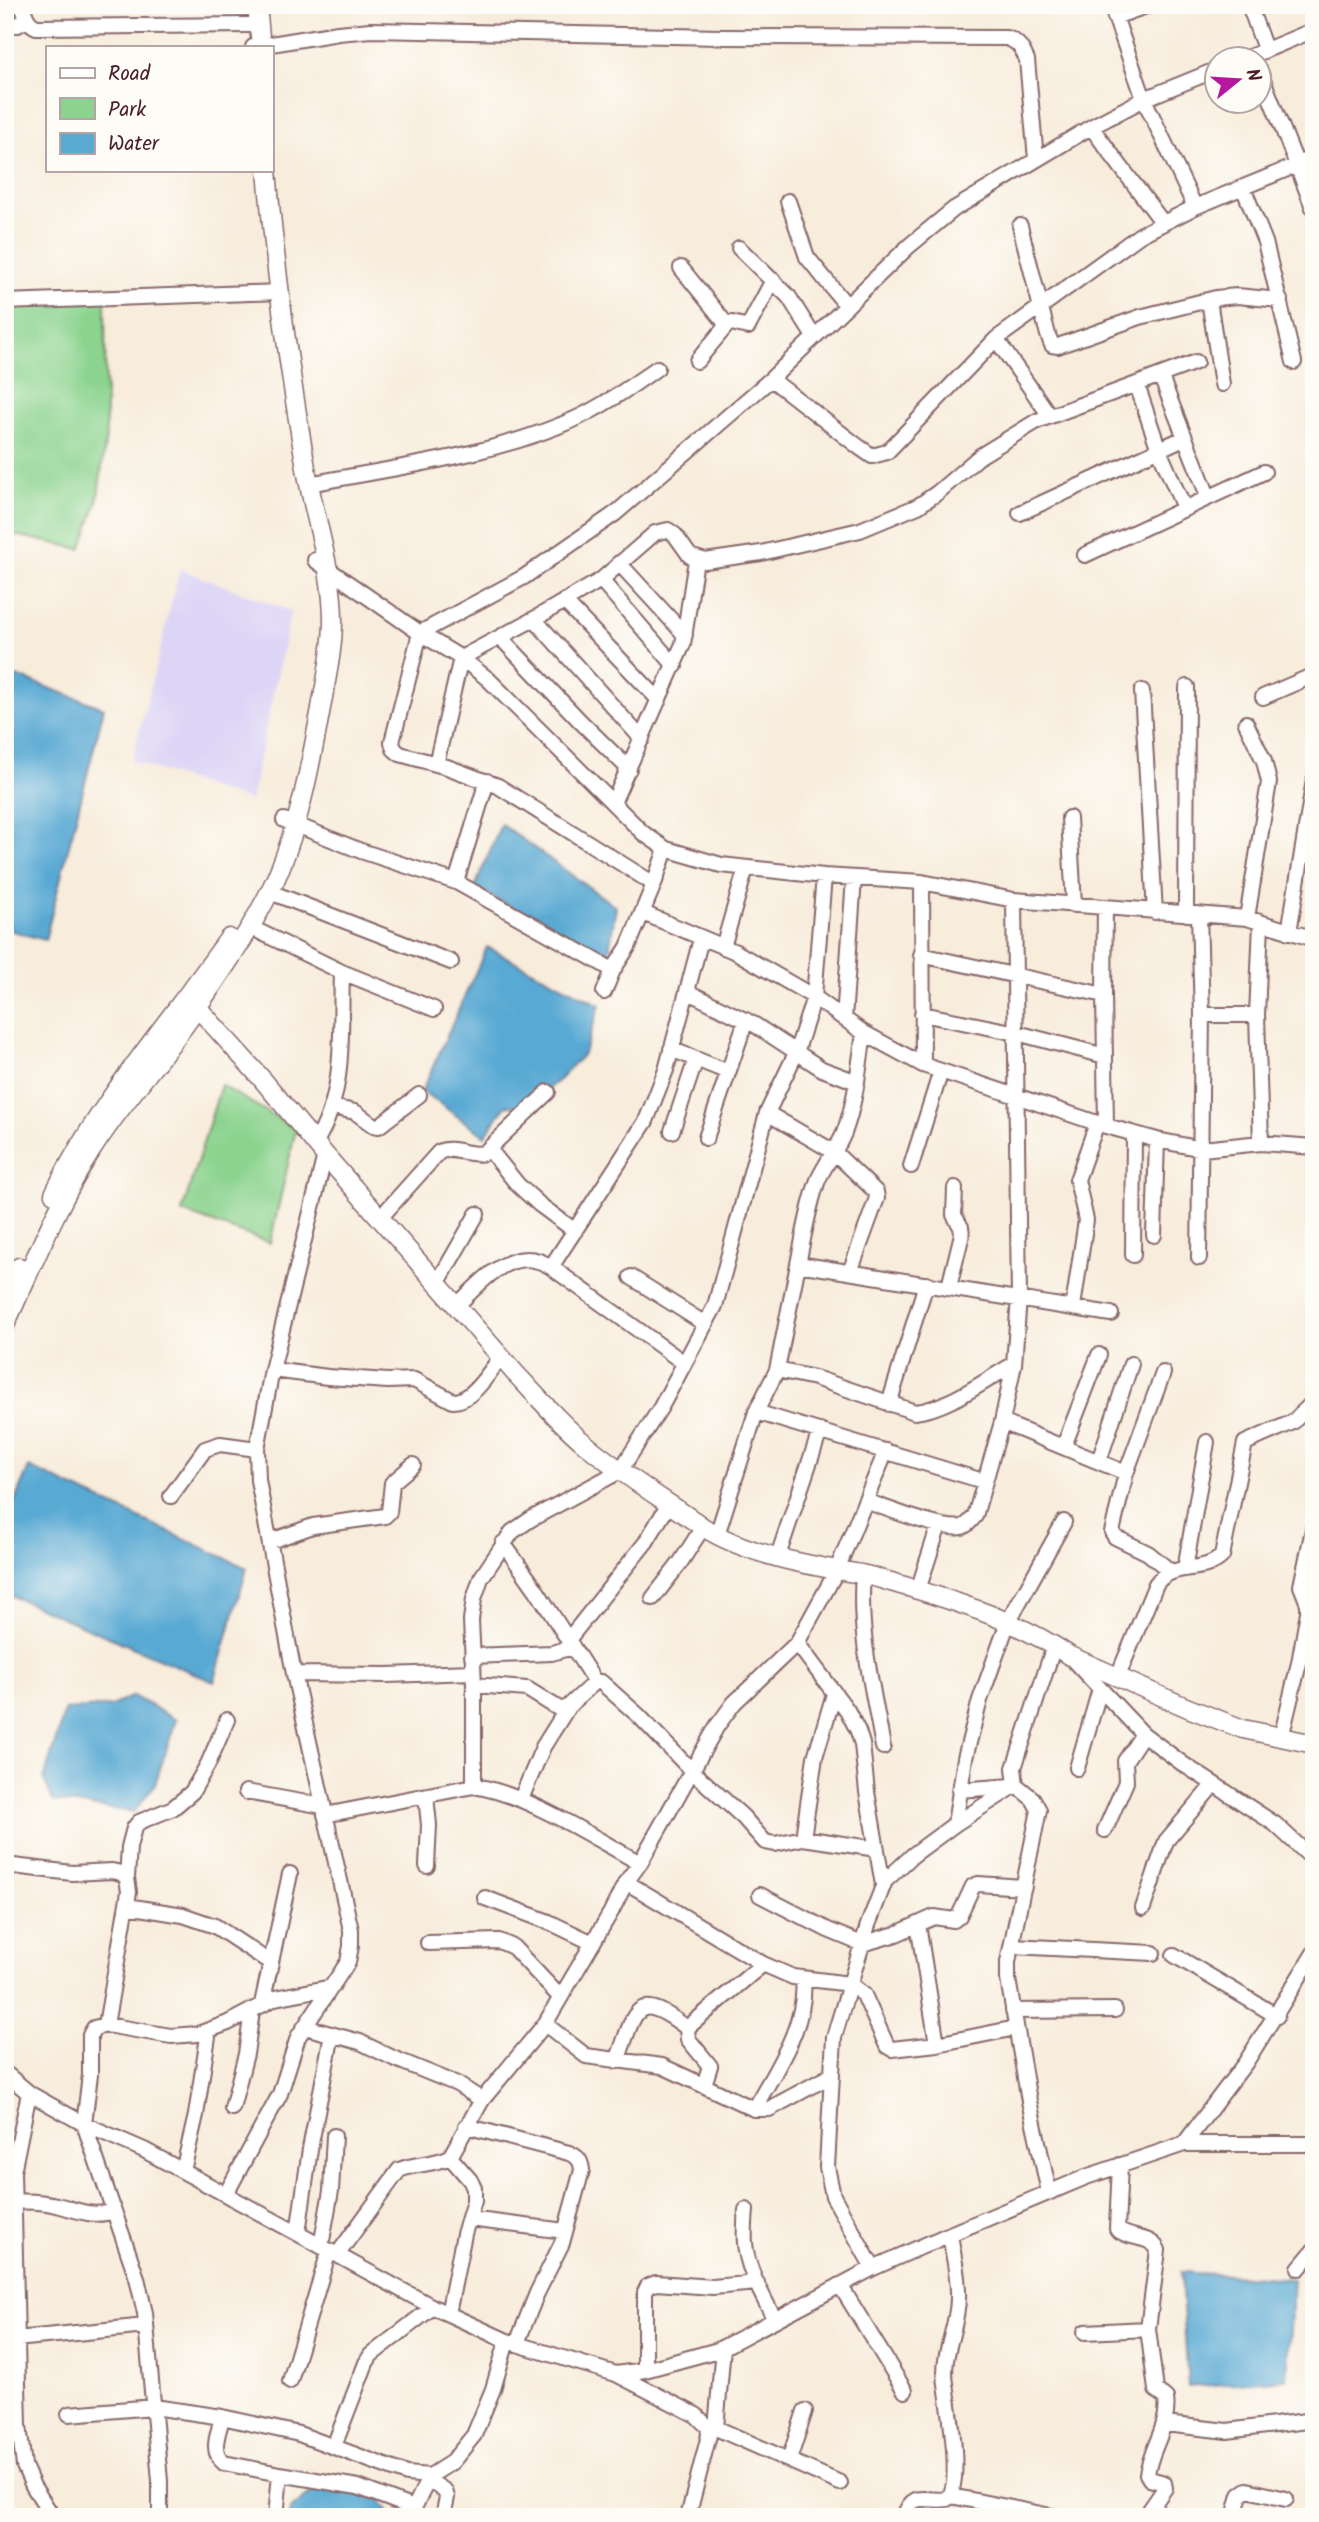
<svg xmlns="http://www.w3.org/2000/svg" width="1319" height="2522" font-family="Kalam,sans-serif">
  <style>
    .built { fill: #ddd5f6 }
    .green { fill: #8bd38e; stroke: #6a795c; stroke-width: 2 }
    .water { fill: #59a9d3; stroke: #52647f; stroke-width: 2 }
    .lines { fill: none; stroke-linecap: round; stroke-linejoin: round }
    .minor-casing { stroke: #876769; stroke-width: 18 }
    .tertiary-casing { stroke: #876769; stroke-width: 21 }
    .minor { stroke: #fff; stroke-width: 14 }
    .tertiary { stroke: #fff; stroke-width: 18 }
  </style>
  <rect width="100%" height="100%" fill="#fdfcf7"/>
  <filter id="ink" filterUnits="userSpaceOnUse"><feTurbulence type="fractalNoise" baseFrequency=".0143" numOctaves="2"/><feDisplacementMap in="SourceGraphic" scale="14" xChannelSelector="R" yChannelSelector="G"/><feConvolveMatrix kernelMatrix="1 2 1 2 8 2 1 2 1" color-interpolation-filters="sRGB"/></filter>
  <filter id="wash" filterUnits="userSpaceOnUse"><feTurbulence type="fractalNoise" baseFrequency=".00686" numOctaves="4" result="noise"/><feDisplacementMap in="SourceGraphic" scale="28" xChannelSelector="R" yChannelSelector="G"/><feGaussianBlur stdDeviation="1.57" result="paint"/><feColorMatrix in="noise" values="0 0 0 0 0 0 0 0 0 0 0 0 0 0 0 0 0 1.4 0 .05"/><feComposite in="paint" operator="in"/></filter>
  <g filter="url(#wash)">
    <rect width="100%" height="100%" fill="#f8ecdb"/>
    <path class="built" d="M180,569l111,42 -41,190 -118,-40z"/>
    <path class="green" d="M105,292l1,144 -9,67 -16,46 -76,-16v-237z
      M221,1085l75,44 -26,114 -88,-31z"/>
    <path class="water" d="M5,672l99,36 -59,232 -40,-11z
      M501,824l115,83 -9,56 -132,-76z
      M487,947l113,58 -16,48 -24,26 -34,27 -20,-1 -21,31 -63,-45z
      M29,1467l218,101 -33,114 -209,-89v-69z
      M133,1696l43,24 -21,64 -21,28 -81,-11 -9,-22 21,-69 46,-4z
      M1181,2272l112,7 -6,100 -99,8z
      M320,2486l60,13 12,18h-103l1,-7z"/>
  </g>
  <g filter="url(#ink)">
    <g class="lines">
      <defs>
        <path id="minor" d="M23,5c1,9 5,18 13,22l214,-2
          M1111,5l33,94 51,108
          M1249,5l16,44
          M1115,17l34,-12
          M5,25h13l9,-6
          M253,47l85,-14 33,-3 350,7 286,1c12,4 15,11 20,22l9,99
          M1242,60l72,-30
          M1260,72l37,93 17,-9
          M1091,127l72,96
          M1243,187l22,55 29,120
          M788,201l19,56 40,49
          M1020,226l28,109 4,10 6,1 82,-29 76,-19 21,-2 43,4
          M739,248l50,49 25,40
          M681,268l46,57
          M1209,300l13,84
          M5,302l276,-10
          M996,339l54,77
          M697,361l30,-36 5,-2 16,4 25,-47
          M1161,377l47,119
          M771,379l88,68 13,9 15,-4 109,-113 144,-104 55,-28 102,-42 17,45
          M1137,385l22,65 25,58
          M309,484c89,-17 183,-28 266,-65 30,-14 56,-32 82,-51
          M1020,513l164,-75
          M1085,555l179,-83
          M315,560l105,73 41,25 27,21 155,154 23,16 55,16 103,11 98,6 92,18 233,18 67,21
          M619,563l66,72
          M601,580l74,86
          M564,601l95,99
          M534,619l108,120
          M501,638l80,84 48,47
          M1142,691l13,221
          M1263,697l51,-22
          M1246,723l18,38 5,21 -22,136
          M436,764l25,-106 73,-39 67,-39 54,-47 13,-3 7,5 15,21 15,5 56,-8 99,-23 58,-24 19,-13 43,-37 57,-35 159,-59
          M613,803l70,-159 13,-84
          M1069,818l5,87
          M284,820l77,31 95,31 157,88
          M666,849l-12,35 -156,-98 -51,-19 -47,-13 -6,-5 -2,-7 28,-109 104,-56 92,-64 155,-134 138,-133 45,-37 137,-82 53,-28 74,-30
          M456,882l31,-101
          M922,882l1,183
          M270,892l181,70
          M1105,907l-1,88 2,131
          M643,913l93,39 78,45 50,36 59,32 183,61 51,14 45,9 59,-6
          M1186,914l1,-227
          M1199,915l3,100 -3,243
          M1261,923l-4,92 4,128 53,4
          M250,927l92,45 92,37
          M1289,932l25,-152
          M723,947l23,-79
          M921,955l183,40
          M604,992l9,-22 15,-23 26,-63
          M688,992l67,33 67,44 35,13
          M922,1014l95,19 88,23
          M1202,1015h55
          M844,1019l10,-141
          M671,1049l57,23
          M332,1107l23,5 18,13 6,1 40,-31
          M767,1113l67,39 42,40 1,6 -27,74
          M672,1131l24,-72
          M706,1138l40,-118
          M315,1143c32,-49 25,-114 27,-171
          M489,1149l29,36 22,20 35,26
          M911,1166l30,-95
          M380,1218l59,-66c14,-7 30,5 45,1l64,-61
          M1154,1235l3,-95
          M1133,1255l1,-121
          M798,1264c6,-28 10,-57 20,-84 7,-16 19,-30 26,-47 12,-32 15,-67 20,-100
          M551,1267l95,-146 20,-51 35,-131
          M631,1277l74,47
          M437,1284l40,-70
          M949,1287l13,-53 -1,-7 -7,-12 1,-27
          M456,1306c26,-24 57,-64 95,-39l133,96
          M1073,1307l13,-87 -9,-40 20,-57
          M272,1370l56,7 60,4 26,-1 39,21c19,1 37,-30 48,-44
          M777,1370l38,8 100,34c32,-3 71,-32 99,-48
          M1163,1373l-37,100 -14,59 3,5 33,16 22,18
          M889,1404l37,-120
          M756,1412l227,69
          M1002,1422l124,51
          M1064,1446l35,-91
          M1099,1461l32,-97
          M171,1496l34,-47 15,-5 37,5
          M865,1501c22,7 77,30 97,26 7,-2 9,-7 13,-11l27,-94 12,-58 5,-66 -5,-398
          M717,1535l39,-123 21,-42 21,-106 313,50
          M271,1541l42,-15 72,-10 4,-4 3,-29 21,-18
          M503,1543l34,48 58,91
          M778,1556l42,-125
          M1185,1569l22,-127
          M863,1575c-5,58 10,114 20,172
          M918,1590l21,-65
          M653,1598l27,-35 23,-36
          M568,1640l78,-98 23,-38
          M797,1643l50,67 11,21 4,13 5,48 16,93
          M472,1656l80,-3 20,-6
          M1073,1660l70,74 40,30 92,60 39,36
          M294,1674l93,1 86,-3
          M1118,1676l38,-92c16,-23 47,-9 66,-28l23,-113 48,-21 21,-21
          M474,1685l53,4 34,21 7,-3 27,-25h6l38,34 52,54 52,47 22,25 10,2 28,-6 74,11
          M1281,1738l18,-75 9,-51v-8l-7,-18 13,-61
          M1077,1768l23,-79
          M474,1786v-101l-3,-65 3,-21 7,-21 31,-46 19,-13 89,-48 41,-64 54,-101 52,-193 29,-60 18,-56 10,-121
          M959,1790l53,-4
          M246,1792l77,14
          M426,1796l3,29 -2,41
          M521,1799l22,-52 25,-40
          M325,1815l149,-29c53,8 118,51 166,77
          M955,1824l10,-66 15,-58 28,-78 56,-100
          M1105,1830l21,-48 -1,-21 18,-27
          M803,1838l12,-81 19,-63
          M5,1865l67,8 40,-2 9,2 6,5 2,14 -23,133
          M127,1878l2,-31 5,-19 5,-6 34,-14 19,-16 16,-28 19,-44
          M626,1882l137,82 30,13 57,7 14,11 23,51 5,3 45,-5 79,-16
          M760,1895l68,35 34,14 34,-10 38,-17 20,3 5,-4 14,-30 5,-2 46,3
          M485,1898l64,24 44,21
          M127,1906l56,9 32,11 56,37
          M1143,1908l23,-67 48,-57
          M918,1924l19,120
          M428,1943l71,-2 14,6 47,50
          M1012,1946l141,7
          M1174,1955l103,61
          M262,2004l28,-130
          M1013,2011l102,-1
          M545,2024l41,32 76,10 92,43h15l63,-34
          M305,2027l55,15 33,16 64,26 25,16
          M617,2061c19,-50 17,-73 70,-33
          M5,2073l24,20 55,31 60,26 289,157 74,34 109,33 29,-4 73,-20 155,-82 77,-34 136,-57 98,-33 62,-82 68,-109
          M704,2085l6,-19 -22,-27 -1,-11 76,-64
          M29,2093l-16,79 6,254 5,40 9,20 20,31
          M232,2108l14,-54 6,-43
          M754,2109c21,-39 54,-85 49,-130
          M466,2126l103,27c9,4 12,7 13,17l-20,73 -25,50 -20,50
          M1184,2144h130
          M1120,2165l-3,64c12,11 34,6 41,21l-10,79 8,61 10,8c4,28 -15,49 -19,76l3,5 14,4 1,5 -20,29
          M183,2171l13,-56 13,-85
          M1049,2192l-20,-91 -21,-122v-17l31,-152 -6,-11 -17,-14 -2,-17 40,-122
          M226,2194l54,-100 18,-57 50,-75 3,-16v-16l-57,-256 -36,-194 -1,-31 15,-79 53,-215
          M12,2201c13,1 27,0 40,3 21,4 40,15 61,7
          M746,2210c-1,11 -2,22 -1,33 2,27 18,53 30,77
          M469,2219l96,12
          M298,2233l12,-84 22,-115
          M321,2246l10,-55 3,-55
          M337,2255l62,-85c16,-7 35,-5 51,-13l32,-57 63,-76 66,-112 15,-30 14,-19 77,-137 17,-23 63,-60 39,-71 50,-121
          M873,2268l-40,-72 -6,-29 7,-130 16,-53 18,-59 17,-44 28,-26 42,-31 61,-39
          M1299,2268l15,-18
          M840,2285l65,106
          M448,2314l16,-80 10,-33v-13l-4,-8 -20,-23
          M1085,2332l63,-3
          M16,2339l130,-13
          M645,2370v-78l3,-6 8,-3 57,4 44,-4
          M616,2374l80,41 12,12 1,8 -21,82
          M290,2381l39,-130
          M69,2414l85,-7 68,10 77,17 108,40 23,2 22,-14 22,-27 19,-46 14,-48
          M222,2417c-3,16 -13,34 2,46l56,11 -4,43
          M1165,2424l62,7 87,-11
          M708,2427l8,1 124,55
          M716,2428l7,-81
          M5,2433l15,-1
          M334,2446l32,-83 5,-8 62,-48
          M789,2460l16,-49
          M280,2474l78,13 55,21
          M428,2480l17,11 2,6 -4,20
          M951,2496l105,21
          M410,2516l20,-40
          M160,2517v-36l-15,-168 -8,-35 -53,-154 6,-49v-40l4,-7 12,-3 65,11 27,-2 30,-11 47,-25 57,-11
          M904,2517c9,-28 22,-14 43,-18 16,-14 2,-93 -1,-115 -5,-30 12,-56 12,-86 1,-21 -5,-43 -8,-64
          M1234,2517l6,-22 7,-5 39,9"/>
        <path id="tertiary" d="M257,5l4,42
          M188,997l74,82 63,76 190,218c22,23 44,49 68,69 38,32 80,57 120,85 44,28 108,39 158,47 16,3 32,9 47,13 56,17 114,36 162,69l118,52 55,21 71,15
          M54,1194c44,-92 116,-172 175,-256
          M5,1295l14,-28
          M5,1325c27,-58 51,-119 86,-174 32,-51 74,-95 108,-146 25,-37 52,-75 72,-116 27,-56 39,-121 50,-181 5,-28 12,-58 12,-87 0,-52 -19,-103 -27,-153 -17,-99 -31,-199 -39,-298"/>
      </defs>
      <use href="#minor" class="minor-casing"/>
      <use href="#tertiary" class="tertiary-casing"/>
      <use href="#minor" class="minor"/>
      <use href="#tertiary" class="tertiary"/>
    </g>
  </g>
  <rect width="1319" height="2522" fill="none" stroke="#fdfcf7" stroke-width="28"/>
  <rect x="46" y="46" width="228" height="126" fill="#fdfcf7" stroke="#b5a4a5" stroke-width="2"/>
  <rect x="60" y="68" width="35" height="10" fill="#ffffff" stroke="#b5a4a5" stroke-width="2"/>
  <text x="108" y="80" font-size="21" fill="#4a1f2b">Road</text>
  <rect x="60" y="98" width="35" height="21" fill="#8bd38e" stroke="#b5a4a5" stroke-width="2"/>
  <text x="108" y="116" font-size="21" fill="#4a1f2b">Park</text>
  <rect x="60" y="133" width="35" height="21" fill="#59a9d3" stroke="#b5a4a5" stroke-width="2"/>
  <text x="108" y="150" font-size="21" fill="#4a1f2b">Water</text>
  <g transform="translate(1238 80) rotate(72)"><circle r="33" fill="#fdfcf7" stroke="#b5a4a5" stroke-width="2"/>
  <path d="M0-5L12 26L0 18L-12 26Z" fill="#b5179e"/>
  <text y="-10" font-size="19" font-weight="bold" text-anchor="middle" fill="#4a1f2b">N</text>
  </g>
</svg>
